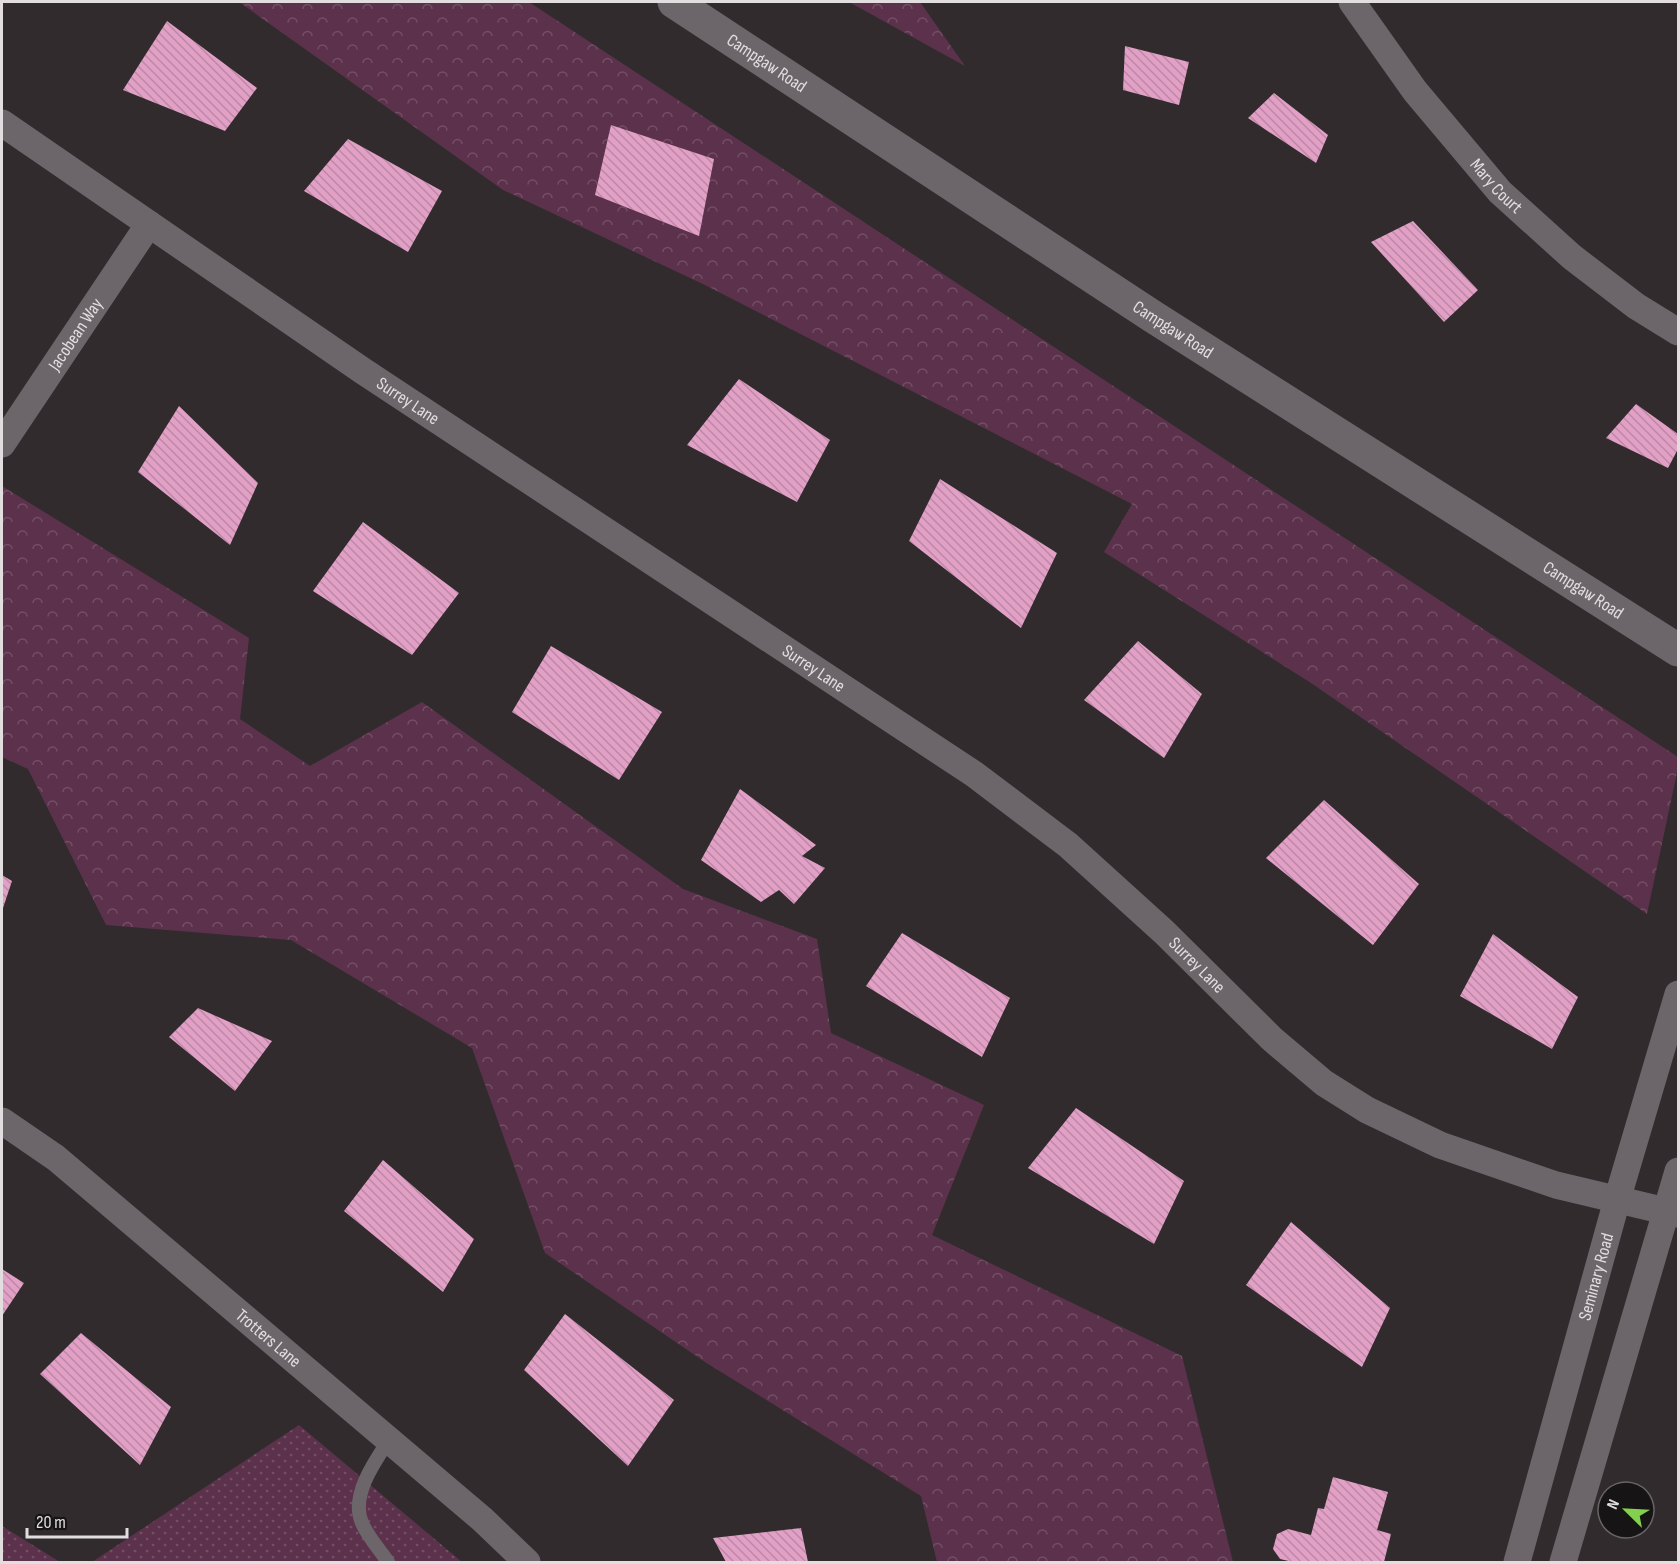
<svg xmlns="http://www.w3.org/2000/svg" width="1680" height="1564" font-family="'Sofia Sans Condensed',sans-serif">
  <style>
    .forest { fill: url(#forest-crowns) }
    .park { fill: url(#park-dots) }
    .building { fill: url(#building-back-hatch) }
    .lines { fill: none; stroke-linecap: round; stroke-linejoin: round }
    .service { stroke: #6c6569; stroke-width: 14 }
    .minor { stroke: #6c6569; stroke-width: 27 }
    .secondary { stroke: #6c6569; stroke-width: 33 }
    .labels { text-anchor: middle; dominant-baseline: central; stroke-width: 6; stroke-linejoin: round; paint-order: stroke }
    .street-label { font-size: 18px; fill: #e2dee0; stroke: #171415 }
  </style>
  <defs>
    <pattern id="forest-crowns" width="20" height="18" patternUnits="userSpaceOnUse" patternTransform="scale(1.5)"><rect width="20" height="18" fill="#5c314b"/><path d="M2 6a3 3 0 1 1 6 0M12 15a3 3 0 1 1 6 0" fill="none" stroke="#734e65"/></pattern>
    <pattern id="park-dots" width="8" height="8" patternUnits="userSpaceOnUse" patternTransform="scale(1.5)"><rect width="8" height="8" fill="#5c314b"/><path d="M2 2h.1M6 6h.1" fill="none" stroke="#734e65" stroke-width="1.8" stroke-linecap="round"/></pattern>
    <pattern id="building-back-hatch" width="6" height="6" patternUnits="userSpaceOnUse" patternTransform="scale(1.5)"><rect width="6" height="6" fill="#e3a0c6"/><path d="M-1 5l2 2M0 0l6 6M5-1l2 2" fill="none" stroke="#bb89a5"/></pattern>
  </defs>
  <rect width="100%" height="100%" fill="#312b2e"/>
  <path class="forest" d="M239,2h290l1149,755v11l-31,146 -336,-231 -207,-131 28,-48 -427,-219 -202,-95z
    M849,2h71l45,64z
    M2,486l247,152 -9,81 70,47 112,-64 261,187 134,50 14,94 153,72 -52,130 250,121 51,206h-296l-16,-66 -216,-134 -160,-109 -73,-205 -181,-108 -185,-15 -78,-156 -26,-12z"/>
  <path class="park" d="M299,1425l163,137h-370z
    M2,1526l58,36h-58z"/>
  <path class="building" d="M167,21l90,67 -32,43 -102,-41z
    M1125,46l64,16 -10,43 -56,-15z
    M1274,93l54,42 -12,28 -68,-45z
    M611,125l103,34 -15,77 -104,-41z
    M348,139l94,52 -34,61 -104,-61z
    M1413,221l65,69 -34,32 -73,-80z
    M739,379l91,61 -33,62 -110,-57z
    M1636,404l42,30v15l-10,19 -62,-30z
    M179,406l79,77 -28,62 -92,-73z
    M940,479l117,74 -36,75 -112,-87z
    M363,522l96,71 -47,62 -99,-64z
    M1138,641l64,53 -38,64 -80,-58z
    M551,646l111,66 -43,68 -107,-68z
    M740,789l76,56 -14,11 23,12 -31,36 -15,-14 -18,12 -60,-42z
    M1324,800l95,84 -46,61 -107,-87z
    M2,875l10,6 -10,30z
    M902,933l108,65 -28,59 -116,-71z
    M1493,934l85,63 -26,52 -92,-53z
    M198,1008l74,33 -37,50 -66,-54z
    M1076,1108l108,73 -30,63 -126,-76z
    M383,1160l91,79 -31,53 -99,-81z
    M1291,1222l99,86 -28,59 -116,-82z
    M2,1269l22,14 -22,33z
    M565,1314l109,86 -46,66 -104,-96z
    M81,1333l90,74 -31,58 -100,-91z
    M1333,1477l55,15 -11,38 14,4 -7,28h-91l-13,-3 -7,-10 4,-15 11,-5 23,6 7,-27 6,1z
    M801,1528l7,34h-82l-13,-24z"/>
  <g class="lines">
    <path class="service" d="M388,1562c-8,-12 -20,-25 -26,-39 -12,-27 13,-62 27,-83"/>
    <g class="minor">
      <path id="s1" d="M1352,2l63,89 85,101 72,65 64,49 42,26"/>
      <path id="s2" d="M2,123l361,248 611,403 94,71 96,87 108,107 52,44 43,27 73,35 116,40 122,29"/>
      <path id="s3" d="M2,444l147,-220"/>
      <path id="s4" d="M2,1121l54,37 426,361 45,43"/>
      <path id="s5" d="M1517,1562l100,-362 61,-206"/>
      <path d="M1563,1562l115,-391"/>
    </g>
    <path class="secondary" id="s6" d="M674,2l478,314 526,334"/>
  </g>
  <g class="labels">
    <g class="street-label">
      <text stroke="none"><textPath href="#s6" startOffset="111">Campgaw Road</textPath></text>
      <text stroke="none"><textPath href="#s1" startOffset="234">Mary Court</textPath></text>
      <text stroke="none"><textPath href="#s6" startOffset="597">Campgaw Road</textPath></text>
      <text stroke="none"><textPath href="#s3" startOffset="132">Jacobean Way</textPath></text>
      <text stroke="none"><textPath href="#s2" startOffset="492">Surrey Lane</textPath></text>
      <text stroke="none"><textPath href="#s6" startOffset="1083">Campgaw Road</textPath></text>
      <text stroke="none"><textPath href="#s2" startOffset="978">Surrey Lane</textPath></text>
      <text stroke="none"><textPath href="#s2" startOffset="1464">Surrey Lane</textPath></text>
      <text stroke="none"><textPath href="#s5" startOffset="296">Seminary Road</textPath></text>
      <text stroke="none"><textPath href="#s4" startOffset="344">Trotters Lane</textPath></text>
    </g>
  </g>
  <rect width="1680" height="1564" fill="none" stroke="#e2dee0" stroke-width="6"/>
  <g transform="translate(1626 1510) rotate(294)"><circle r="28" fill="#171415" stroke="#686566" stroke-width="1.5"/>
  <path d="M0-4.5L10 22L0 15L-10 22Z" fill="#83d04e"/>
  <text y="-9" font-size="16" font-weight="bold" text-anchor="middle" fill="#e2dee0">N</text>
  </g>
  <path d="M27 1528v9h100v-9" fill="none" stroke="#e2dee0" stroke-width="3"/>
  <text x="36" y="1528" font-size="18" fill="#e2dee0" stroke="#171415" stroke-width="4.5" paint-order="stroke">20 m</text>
</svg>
